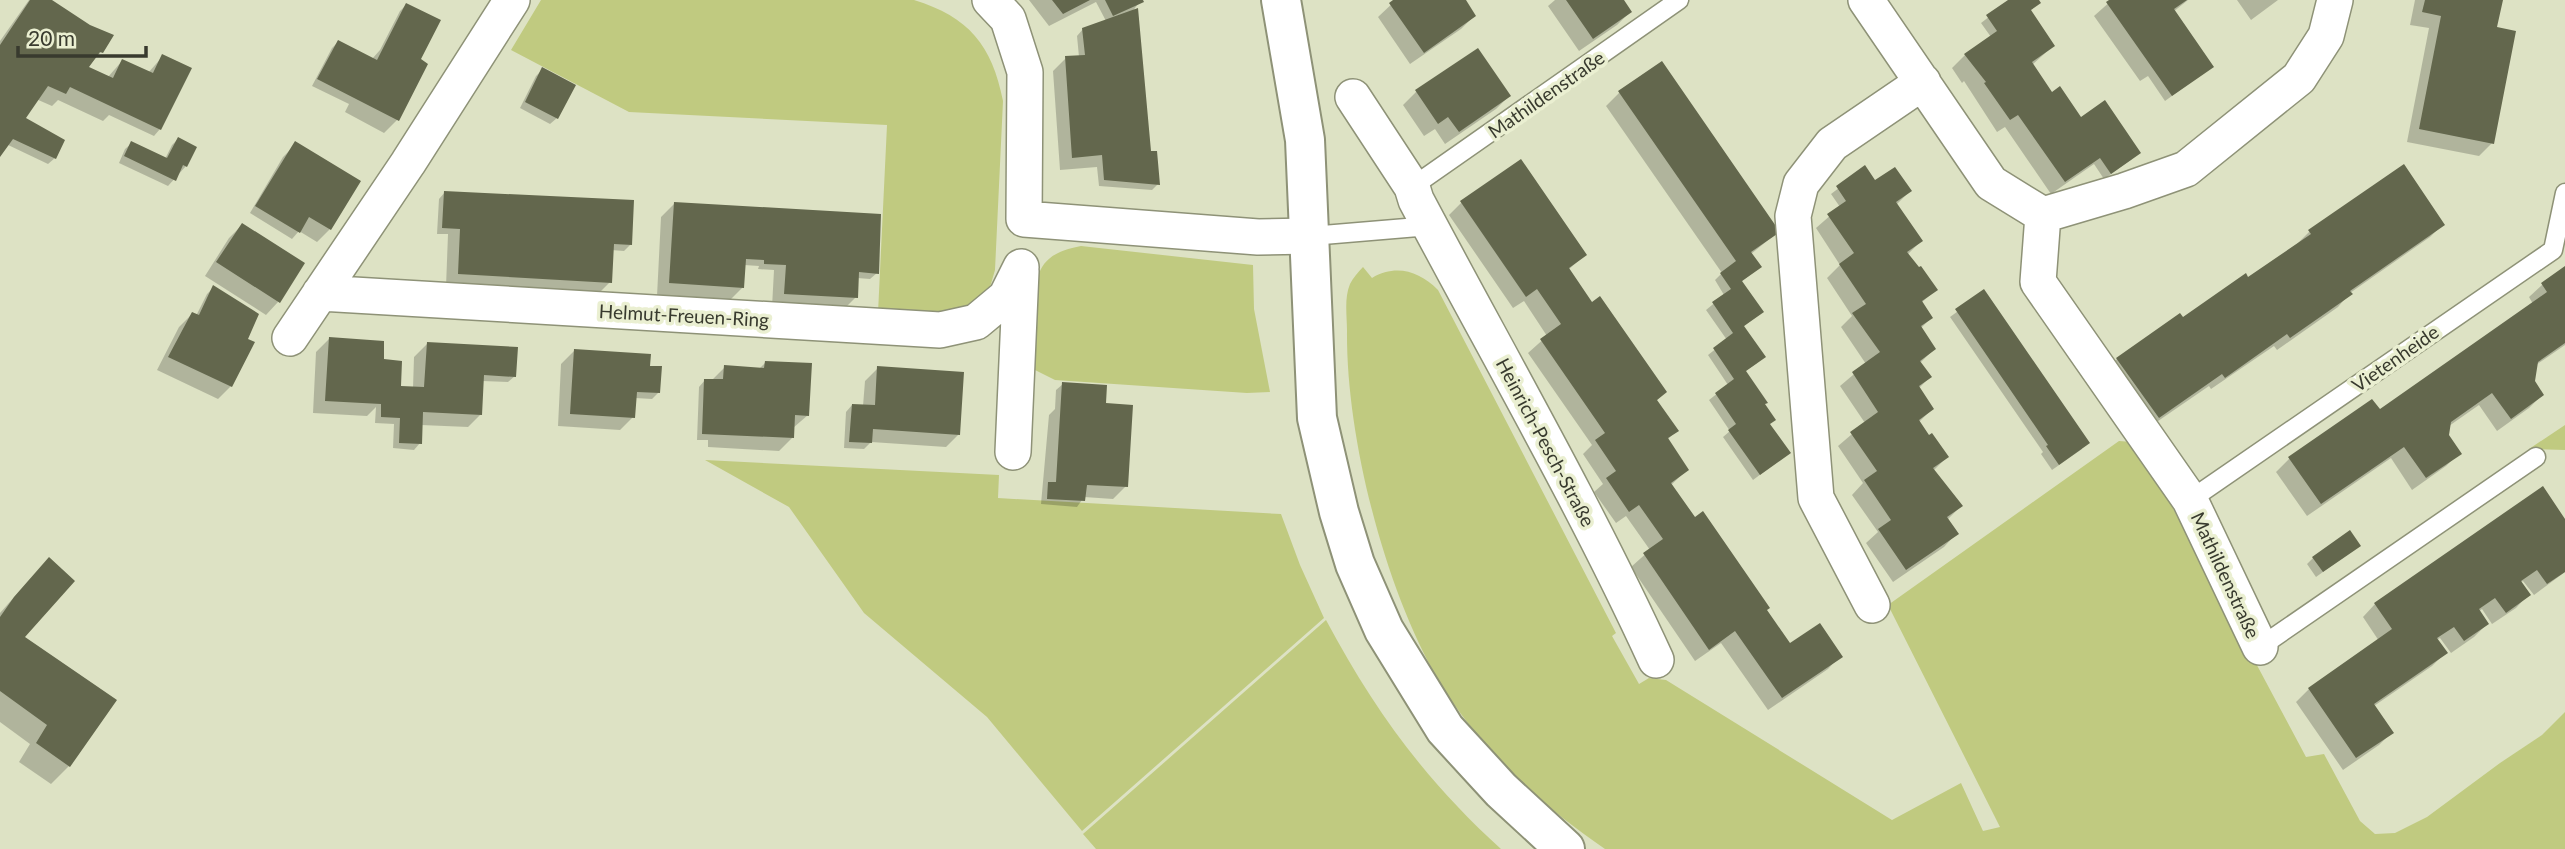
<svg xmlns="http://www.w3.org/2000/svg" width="2565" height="849" font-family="Lato,sans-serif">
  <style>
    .green { fill: #c0ca80 }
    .shadow { fill: #0003 }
    .building { fill: #63674d }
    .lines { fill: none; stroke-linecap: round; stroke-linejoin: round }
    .lane-casing { stroke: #8e9277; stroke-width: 21 }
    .street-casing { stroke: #8e9277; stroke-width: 38 }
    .secondary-casing { stroke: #8e9277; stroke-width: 42 }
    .lane { stroke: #fff; stroke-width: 18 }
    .street { stroke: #fff; stroke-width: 35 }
    .secondary { stroke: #fff; stroke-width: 38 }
    .labels { text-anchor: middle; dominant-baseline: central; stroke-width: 7; stroke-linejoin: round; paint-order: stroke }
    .street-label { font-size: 19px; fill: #383a2e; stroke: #eaefd1 }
  </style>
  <rect width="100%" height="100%" fill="#dde2c4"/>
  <path class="green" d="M541,0h373c55,17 78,45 89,101l-8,169 -7,24 -28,22 -82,-3 9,-188 -258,-13 -118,-62z
    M1081,246l172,19 1,44 16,83 -23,1 -192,-13 -26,-13c2,-18 3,-36 4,-54 3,-39 4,-59 48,-67z
    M1363,267l9,11c24,-14 47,-7 66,12l178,343 -4,3 27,48 10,-6 17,2 226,140 69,-37 22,48 17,-4 -112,-222 231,-164 13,1 11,10 163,305 18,-3 36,67 15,13 20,-1 32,-16 73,-54 42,-28 23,-23v137h-960c-65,-44 -125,-100 -166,-168 -54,-91 -93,-244 -92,-350 0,-15 -3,-33 3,-47 3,-6 8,-12 13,-17z
    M2565,425v25l-36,-1z
    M705,460l294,15 -1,23 283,16 19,51 24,53 -242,213 -95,-114 -123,-104 -75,-106z
    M1326,620c48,90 99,160 175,229h-405l-13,-15z"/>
  <path class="shadow" d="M29,0h19l53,52 -14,16 21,9 14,-16 26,12 15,-17 -3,73 -6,7 -45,-21 -6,6 -45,-21 -6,6 -16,-7 -18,28 37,31 -7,6 -42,-20 -6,9v-112z
    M1029,0h112l-9,12 17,138 9,34 -6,6 -53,-4 -2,-19 -37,3 -7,-99 13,-13 13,-1 -2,-21 6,-7 23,-8 -10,-19 -47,24z
    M1396,0h67l11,16 -13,13 -51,35 -32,-47z
    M1555,0h66l9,12 -13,13 -38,26 -31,-45z
    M2011,0h26l-8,11 24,35 -21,19 20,29 80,65 -28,20 -10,-15 -43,30 -46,-67 -8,5 -33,-51 -2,2 -10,-15 13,-13 26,-18 -10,-14z
    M2112,0h76l-15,12 39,55 -47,34 -17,-25 -8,5 -46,-65z
    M2237,0h41l-27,20z
    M2415,0h86l-6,29 -3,114 -13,13 -72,-14 22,-114 -19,-3z
    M406,5l13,53 -22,62 -13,13 -39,-21 4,-8 -37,-18 20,-38 6,-6 34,17 8,-9 20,-39z
    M1478,51l31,45 -13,13 -51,35 -10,-15 -11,7 -21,-31 13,-13z
    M1661,63l117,169 -27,22 9,13 -19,15 21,30 -19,15 14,36 -13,9 19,32 6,21 20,28 -36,27 -30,-43 7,-6 -21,-31 19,-15 -20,-30 19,-15 -21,-30 18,-15 -9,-15 7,-7 -116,-167 13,-13z
    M543,69l14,49 -7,6 -30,-16 16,-32z
    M178,139l8,27 -18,20 -49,-23 6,-14 7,-6 33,16 7,-14z
    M296,144l34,85 -13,13 -18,-11 -7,8 -42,-26 33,-56z
    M1865,168l8,12 37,11 -14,14 25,36 -14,14 29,35 -15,13 10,15 -11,11 14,20 -14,14 10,14 -11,11 13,21 -14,14 29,34 -14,14 28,35 -14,14 9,14 -12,13 -51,35 -27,-39 12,-11 -26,-37 11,-12 -25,-37 27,-23 -25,-37 26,-22 -25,-37 11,-11 -25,-38 13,-13 -24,-37 24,-21 -9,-13z
    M445,192l186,52 -7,7 -13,-1 -1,32 -13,13 -151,-8 2,-53h-11l2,-35z
    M1462,202l123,53 -17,15 24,35 73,87 -9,9 20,30 -9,9 20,30 -16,15 119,161 50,10 -12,13 -60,41 -47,-67 -26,18 -64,-94 19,-17 -24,-34 -10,7 -22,-31 9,-8 -20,-30 9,-9 -64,-92 19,-17 -23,-35 -11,7 -64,-93z
    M674,204l203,69 -7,6 -13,-1 -1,19 -13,13 -71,-3 2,-37 -16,-1 1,-3 -15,-1 -1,22 -13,13 -73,-4 4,-79z
    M2443,224l-13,13 -80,56 -12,14 -61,43 -3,-4 -63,43 -2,-3 -64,44 -41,-58 13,-13 131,-79 49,-36 13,-13z
    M242,225l36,77 -12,13 -61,-39 24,-38z
    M2565,269v76l-29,20 -3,17 9,13 -13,13 -32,23 -18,-26 -30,21 -2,10 12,17 -13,13 -34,24 -21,-32 -84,58 -31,-44 13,-13 83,-58 7,10 154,-107 -4,-7 13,-12z
    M213,288l18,98 -13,13 -61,-29 22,-43 13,-13 4,2 11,-22z
    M1984,292l98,157 -30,21 -11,-16 2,-2 -93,-135z
    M329,339l52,24 19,25h13l1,-31 13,-13 88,32 -7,6 -26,-1 -1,33 -13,13 -47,-2 -1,18 -6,7 -21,-2 1,-24 -19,-1 1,-16 -9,9 -54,-3 3,-61z
    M574,351l75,17 10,24 -7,7 -17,-1 -2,19 -13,13 -62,-4 3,-62z
    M765,363l43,52 -15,13 -1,10 -13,13 -71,-4v-7h-11l2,-53 6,-7 6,1 14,-14 34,2z
    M878,368l81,66 -13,13 -75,-5 -7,7 -20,-1 2,-36 6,-7 11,1 2,-25z
    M1063,384l41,18 22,84 -13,13 -29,-2 -7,10 -36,-3 8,-89 6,-6 1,-19z
    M2565,522v50l-31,23 -11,-14 -3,2 8,12 -12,13 -24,16 -10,-15 -4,3 9,12 -13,13 -23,16 -11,-15 -3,2 8,13 -13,13 -58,40 18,26 -13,13 -36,25 -47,-68 13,-13 70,-48 -16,-24 12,-13z
    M2359,546l-43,31 -9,-13 6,-6z
    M31,578l-9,59 47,129 -18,18 -32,-22 11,-18 -30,-22v-109z"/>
  <path class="building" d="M30,0h22l38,25 24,10 -11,18 -3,-1 -11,15 24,11 9,-19 31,14 9,-19 30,14 -31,62 -91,-43 -4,7 -18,-8 -22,32 39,22 -9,19 -43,-20 -13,18v-112z
    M1052,0h38l-27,14z
    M1105,0h38l1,2 -31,14z
    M1393,0h73l10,16 -52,37 -35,-50z
    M1566,0h58l8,12 -39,27z
    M2008,0h31l2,3 -10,7 24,36 -23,16 20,30 8,-6 21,31 24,-17 36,53 -30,21 -11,-16 -35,24 -47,-67 -8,5 -26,-37 2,-1 -22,-28 33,-23 -11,-16z
    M2109,0h78l-13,9 40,58 -42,29 -66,-94z
    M2425,0h78l-6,27 19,4 -22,113 -75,-15 22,-113 -19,-4z
    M406,3l35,17 -20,39 7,5 -29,57 -82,-42 21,-39 39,20z
    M1138,8l13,143h6l3,34 -56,-5 -2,-25 -30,3 -7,-102 20,-1 -3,-27z
    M1478,48l33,48 -52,36 -11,-15 -10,7 -23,-34z
    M1662,61l118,171 -29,20 11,15 -20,14 22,31 -20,14 22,31 -20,14 22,32 -3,1 11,16 -6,4 21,29 -31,22 -32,-45 8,-6 -21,-31 19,-14 -21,-31 20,-15 -21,-31 19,-13 -11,-16 16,-12 -118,-170z
    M542,67l34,18 -18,34 -33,-17z
    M178,137l19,10 -10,20 -4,-2 -7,16 -52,-25 7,-15 36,17z
    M295,141l66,40 -30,49 -22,-13 -9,16 -45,-27z
    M1521,159l66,96 -18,13 23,34 8,-6 67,96 -10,8 22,31 -11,7 21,32 -18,13 24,34 8,-6 67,97 -3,2 23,33 30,-20 23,34 -61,41 -47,-67 -26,19 -66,-97 20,-14 -24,-34 -10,7 -23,-34 10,-7 -21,-31 10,-7 -65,-94 21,-15 -24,-35 -11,8 -66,-96z
    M2404,164l41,61 -95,66 3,3 -63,44 -3,-4 -62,44 -3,-4 -63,44 -43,-60 64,-45 3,4 63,-44 2,4 63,-43 -3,-4z
    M1865,165l10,15 20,-13 17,24 -16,11 27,39 -16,11 12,15 2,-1 17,24 -16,11 11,17 -12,8 15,23 -16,12 12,16 -13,9 15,23 -15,11 10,15 3,-2 17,24 -16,11 30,38 -16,11 12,17 -53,36 -28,-41 13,-9 -27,-40 13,-9 -27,-39 28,-20 -26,-40 28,-20 -28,-39 14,-9 -27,-40 15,-11 -27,-39 19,-13 -10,-15z
    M444,191l190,9 -2,45 -18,-1 -2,39 -154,-9 2,-45 -18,-1z
    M674,202l207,12 -2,60 -20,-2 -1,26 -74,-4 2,-29 -22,-1v-4l-18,-1 -2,29 -75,-5z
    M242,223l63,40 -25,40 -64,-41z
    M2565,266v77l-27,19 -3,19 9,14 -33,24 -19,-26 -41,29 -2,13 13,19 -36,24 -22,-31 -83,57 -33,-47 84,-58 8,10 167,-117 -6,-9z
    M213,285l46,29 -11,25 7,3 -23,45 -64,-30 24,-45 7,3z
    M1984,289l106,154 -31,22 -13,-19 2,-1 -93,-136z
    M329,337l55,4v18l18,2 -1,25 23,1 3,-45 91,5 -2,30 -32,-2 -2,40 -59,-3 -1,32 -23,-1 1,-25 -19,-1v-13l-56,-3z
    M574,349l77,5 -1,12h12l-2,27 -23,-1 -2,26 -65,-4z
    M765,361l47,2 -3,53 -14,-1 -1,23 -92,-4 2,-55h19l1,-14 40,3z
    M877,366l87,6 -4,63 -87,-6 -1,14 -23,-1 3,-38 23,1z
    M1062,382l45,3 -1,18 27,2 -5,82 -41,-2 -2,16 -38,-2 1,-17h8z
    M2543,486l22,33v53l-18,12 -10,-14 -16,11 10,14 -25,18 -11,-15 -16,11 10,15 -25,17 -10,-14 -17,11 11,15 -74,51 20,29 -38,25 -48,-70 84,-59 -18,-26z
    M2350,530l11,16 -38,26 -11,-15z
    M49,557l26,24 -50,56 92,63 -47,67 -34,-24 11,-18 -47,-34v-74l14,-20z"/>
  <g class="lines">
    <defs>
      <path id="lane" d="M1412,187l267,-187
        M1311,236l119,-10
        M2190,500l363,-250 12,-57
        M2260,647l276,-190"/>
      <path id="street" d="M990,0l18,19 17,53 -1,147 234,18 53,-1
        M1866,0l125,183 52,32 81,-24 62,-22 113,-91 27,-42 9,-36
        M1353,97l59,90 4,13c81,153 168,303 240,460
        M2043,215l-5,67 152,218 70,147
        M320,293l620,37 36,-8 30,-25 15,-30
        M290,338l118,-175 104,-163
        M1013,452l8,-181
        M1872,605l-56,-107 -23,-282 8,-32 31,-40 91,-62"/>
      <path id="secondary" d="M1281,0l24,140 12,278 22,94 16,52 29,66 61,99 56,61 64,59"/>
    </defs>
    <use href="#lane" class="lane-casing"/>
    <use href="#street" class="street-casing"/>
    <use href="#secondary" class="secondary-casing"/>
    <use href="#lane" class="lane"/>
    <use href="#street" class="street"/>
    <use href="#secondary" class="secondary"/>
  </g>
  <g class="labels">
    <g class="street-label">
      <text transform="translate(1546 94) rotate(-35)">Mathildenstraße</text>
      <text transform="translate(684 315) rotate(3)">Helmut-Freuen-Ring</text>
      <text transform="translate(2395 358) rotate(-35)">Vietenheide</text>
      <text transform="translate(1546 442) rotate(62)">Heinrich-Pesch-Straße</text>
      <text transform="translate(2226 575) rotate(65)">Mathildenstraße</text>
    </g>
  </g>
  <path d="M18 46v10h128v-10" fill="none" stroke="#383a2e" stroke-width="3.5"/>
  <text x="28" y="46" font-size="21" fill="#383a2e" stroke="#eaefd1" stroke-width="5" paint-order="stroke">20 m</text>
</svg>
